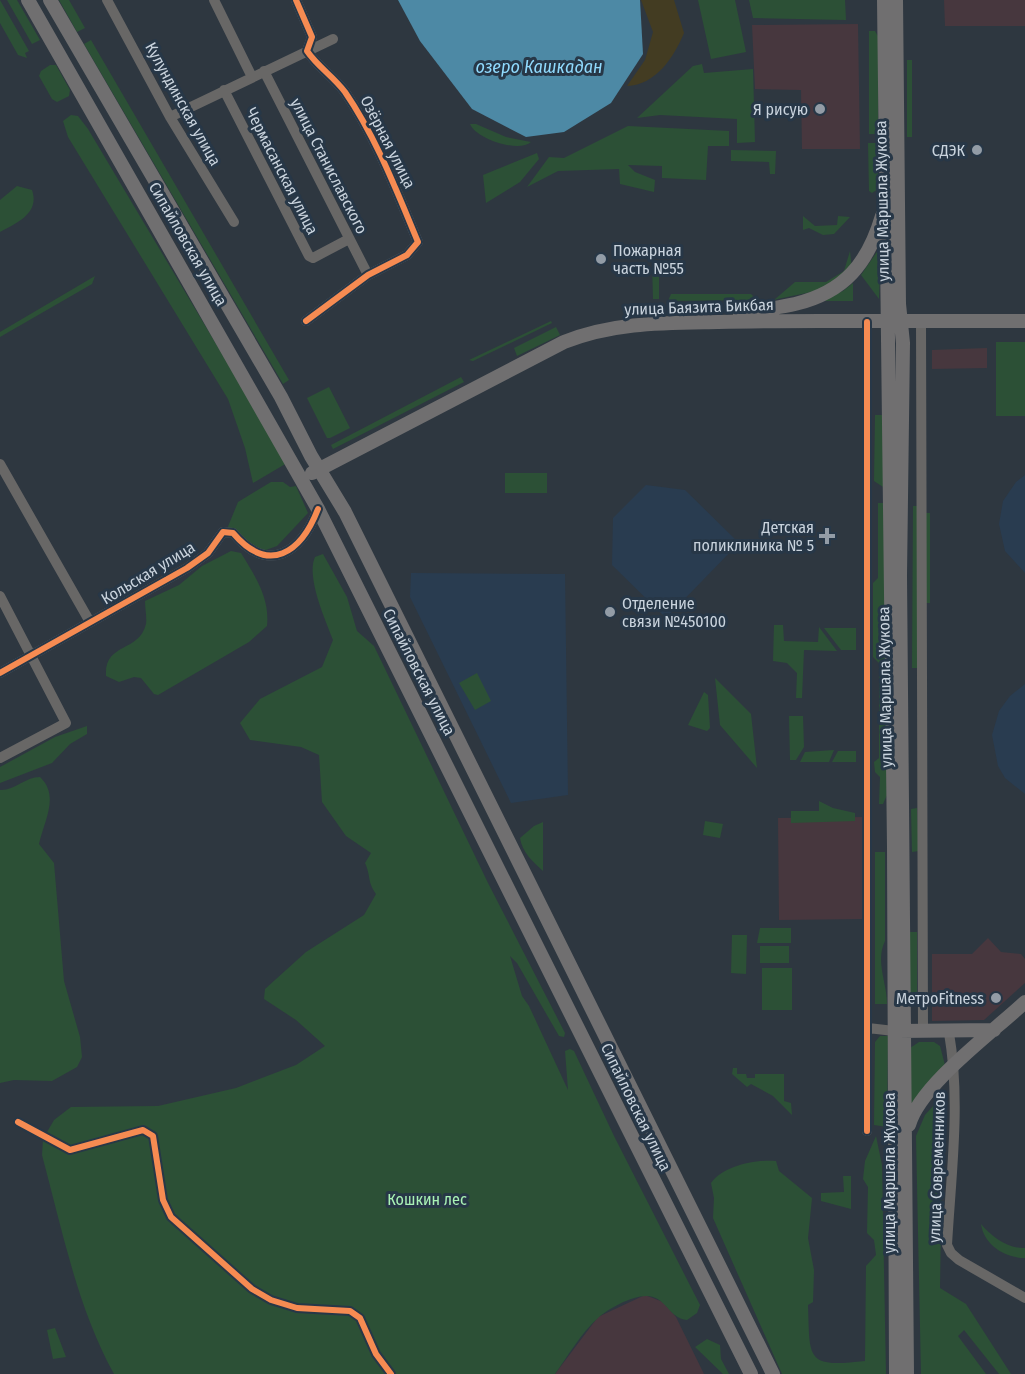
<svg xmlns="http://www.w3.org/2000/svg" width="1025" height="1374" font-family="'Fira Sans Condensed',sans-serif">
  <style>
    .commercial { fill: #47373e }
    .built { fill: #293c50 }
    .green { fill: #2c5036 }
    .sand { fill: #433c22 }
    .water { fill: #4d89a5 }
    .lines { fill: none; stroke-linecap: round; stroke-linejoin: round }
    .minor { stroke: #686766; stroke-width: 10 }
    .major { stroke: #706f70; stroke-width: 14 }
    .cycleway-casing { stroke: #273747; stroke-width: 10 }
    .cycleway { stroke: #f68b52; stroke-width: 6 }
    .poi-dot { fill: #939ca6; stroke: #273747; stroke-width: 2 }
    .labels { text-anchor: middle; dominant-baseline: central; stroke-width: 6; stroke-linejoin: round; paint-order: stroke }
    .street-label { font-size: 16px; fill: #c9d3dd; stroke: #273747 }
    .poi-label { font-size: 16px; fill: #c9d3dd; stroke: #273747; text-anchor: end }
    .park-label { font-size: 16px; fill: #a9f2b5; stroke: #273747 }
    .water-label { font-size: 18px; font-style: italic; fill: #90dafd; stroke: #273747 }
  </style>
  <rect width="100%" height="100%" fill="#2e3740"/>
  <path class="commercial" d="M944,0h81v26h-80z
    M858,24l2,125h-58l-1,-59 -46,-1 -3,-64z
    M987,348v20l-55,1v-19z
    M864,817v102l-85,1 -1,-102z
    M988,938l13,14 20,2 4,5v24l-41,37 -52,1v-67h40z
    M645,1295l18,7 13,15 28,57h-149l43,-57z"/>
  <path class="built" d="M1025,475v98l-20,-22 -6,-27 4,-23 13,-19z
    M646,485l39,5 54,53 -73,75 -54,-53 1,-47z
    M411,573l154,1 3,221 -57,8 -101,-206z
    M1025,684v110l-20,-16 -7,-12 -6,-31 7,-24 11,-15z"/>
  <path class="green" d="M0,0l29,51 -4,2 2,5 -9,-3 -18,-32z
    M7,0h10l23,40 -8,4z
    M59,0h10l16,28 -8,4z
    M698,0h37l11,52 -35,7z
    M749,0h96l1,20 -93,-2z
    M869,31h6l4,7 -1,96h-9z
    M91,40l198,340 -6,4 -199,-340z
    M907,60h5v77h-5z
    M702,64l2,9 49,-4 2,73 -18,1v-24l-77,-4 -23,3 56,-52z
    M50,65h6l14,25 -1,6 -12,6 -5,-3 -13,-23 2,-5z
    M71,115l7,1 10,13 199,334 -34,20 -8,-35 -17,-49 -160,-262 -5,-16z
    M470,124h6l30,13 25,5c-12,11 -55,-3 -61,-18z
    M628,126l101,5v15h-21l-2,34 -44,-2v-12l-34,-1 7,7 20,8 -1,12 -34,-8 -1,-15 -61,2 -31,16 22,-30 15,1z
    M868,143h10v46l-6,4 -3,-2z
    M731,150l45,1 -1,23h-5l-1,-12 -38,-1z
    M537,153l2,6 -19,23 -34,21 -3,-28z
    M17,186l15,4c8,23 -15,33 -32,42v-32z
    M803,216l12,10 22,-1 1,-9 12,1 -16,17 -11,1 -14,-7 -6,2z
    M881,246l-2,53 -18,-24z
    M850,251l2,19c-27,24 -47,22 -78,30l21,-18h31l18,-11z
    M652,264h25l-3,6h-15v29h-6z
    M95,276l-3,8 -92,53v-5z
    M853,283v18h-35l25,-10z
    M671,294h80l2,2 -1,4 -84,1z
    M551,321l1,2 -79,38 -4,-1z
    M556,327l4,8 -43,21 -3,-8z
    M996,342h29v74h-29z
    M461,377l3,5 -131,67 -2,-4z
    M329,387l21,41 -20,10h-3l-20,-40z
    M875,415h11l-3,72 -9,-6z
    M505,473h42v20h-42z
    M271,482h12l7,5 6,-1 12,27 -31,33 -14,5 -36,-22 11,-27z
    M878,503h8l1,292 -4,9h-4l1,-27 -5,-5 -1,-10 5,-4v-95l-6,-6v-74l5,-5z
    M913,506h5l-1,162h-5z
    M925,513h5v90h-5z
    M231,551l10,2c14,23 29,45 26,73l-18,16 -91,53 -4,-1 -13,-16 -7,-1 -15,5 -13,-6c-2,-34 33,-23 40,-52 1,-6 -1,-16 -1,-23l34,-16 23,-19z
    M323,554l24,43 10,34 17,15 114,237 77,150 -1,4 -5,-1 -42,-73 -7,-7 12,40 7,10 39,84 -3,-39 5,-2 4,2 40,85 86,169 -3,8 -10,7c-17,-2 -19,-18 -34,-23 -15,-5 -44,11 -55,21 -17,15 -30,38 -43,56h-441c-37,-67 -52,-145 -72,-219l1,-16 11,-19 17,-13 87,-1 78,-18 60,-23 29,-19 -29,-26 -32,-21 1,-10 41,-37 58,-37 12,-21c-9,-13 -5,-18 -11,-31l6,-10 -25,-17 -24,-34 -3,-47 -18,-8 -51,-7 -10,-17 20,-24 62,-32 11,-27c-8,-21 -27,-63 -18,-83z
    M774,625h9l1,16 34,1 1,-15 18,24 -33,-1 -2,48h-6l1,-25 -10,-10 -14,-2z
    M824,628h32v22h-15z
    M477,673l14,28 -16,9 -16,-27z
    M715,678l36,36 6,54 -37,-43z
    M704,692l4,3 2,33 -3,3 -19,-6z
    M789,716h14l1,31 -8,13h-6z
    M87,726v8l-17,10 -18,19 -52,20v-16l55,-30z
    M834,750l-5,12h-29l5,-10z
    M838,751h18v11h-24z
    M40,777c20,19 4,44 -1,67l15,19 10,118 16,56 2,20 -5,10 -25,14 -38,-1 -14,3v-293c14,1 25,-13 40,-13z
    M819,801l14,7 22,5v8l-64,2v-12h28z
    M917,808l2,43 -7,1 -1,-43z
    M705,821l18,3 -3,14 -17,-3z
    M543,822v49c-10,-9 -21,-19 -23,-33l14,-12z
    M875,852h10v89c-10,20 2,42 2,63h-12z
    M760,928h31v15h-34z
    M910,932h7v69h-7z
    M732,935h15l-1,39 -15,-1z
    M760,946h29v17h-29z
    M762,968h30v42h-30z
    M880,1036h8l-1,91 -13,-2 1,-83z
    M919,1042h15l6,4 6,23 -37,43 1,-64z
    M733,1068h4v6h9l1,4h8v-4h29v27l7,2 1,12 -19,-19 -22,-12 -4,3 -15,-13z
    M943,1095l-3,193 26,16 45,70h-12l-35,-44 -6,6 28,38h-65l-5,-238 9,-21z
    M876,1136l6,29 4,209h-104l-69,-156 1,-20 -3,-15c12,-17 45,-24 65,-22l3,10 33,27 -4,40 6,32 -1,32 -5,3c2,54 -3,63 57,56l1,-95 10,-11 -2,-15 -7,-7 1,-46 -5,-8 2,-18z
    M843,1176h8v33l-30,-8v-8l23,-1z
    M981,1224c10,12 27,25 44,24v10c-20,0 -41,-13 -44,-34z
    M55,1328l11,29 -13,2 -6,-29z
    M707,1339l13,6 1,14 8,15h-6l-28,-27z"/>
  <path class="sand" d="M641,0h33l10,33c-10,24 -28,52 -57,53l18,-26 8,-28z"/>
  <path class="water" d="M398,0h242l3,54 -32,49 -47,29 -38,5 -54,-28 -52,-68z"/>
  <g class="lines">
    <path class="minor" d="M107,0l63,117 64,105
      M214,0l38,77
      M296,0l16,37 -5,14c11,16 26,25 38,41 31,45 52,100 73,150l-11,13 -39,20 -62,46
      M264,71l104,204
      M224,90l85,166 4,2 36,-19
      M170,117l163,-78
      M921,321l2,711
      M867,322v809
      M0,464l90,158
      M0,596l66,127 -66,35
      M0,673l187,-105 21,-15 15,-21 10,1c36,42 68,20 85,-24
      M868,1028l26,3
      M949,1033c12,69 2,141 -2,212l4,8 8,7 66,38"/>
    <path class="major" d="M28,0l290,509 433,865
      M50,0l231,397 30,59 34,56 428,862
      M884,0l10,847 2,527
      M896,0l3,304 4,39 -3,233 7,798
      M740,315c19,-5 37,-7 55,-11 50,-12 73,-41 87,-88
      M312,473l252,-131c51,-20 100,-19 154,-20 102,-2 205,-1 307,-1
      M899,1031l95,-1
      M909,1125c11,-40 84,-93 116,-123"/>
    <defs>
      <path id="cycleway" d="M296,0l16,37 -5,14c11,16 26,25 38,41 31,45 52,100 73,150l-11,13 -39,20 -62,46
        M867,322v809
        M0,673l187,-105 21,-15 15,-21 10,1c36,42 68,20 85,-24
        M18,1122l52,28 73,-20 10,6 10,64 8,17 81,72 19,11 26,8 53,3 10,7 16,36 15,20"/>
    </defs>
    <use href="#cycleway" class="cycleway-casing"/>
    <use href="#cycleway" class="cycleway"/>
  </g>
  <g class="poi-dot">
    <circle cx="820" cy="109" r="6"/>
    <circle cx="977" cy="150" r="6"/>
    <circle cx="601" cy="259" r="6"/>
    <path d="M824 527h6v6h6v6h-6v6h-6v-6h-6v-6h6z"/>
    <circle cx="610" cy="612" r="6"/>
    <circle cx="996" cy="998" r="6"/>
  </g>
  <g class="labels">
    <g class="street-label">
      <text transform="translate(183 104) rotate(61)">Кулундинская улица</text>
      <text transform="translate(388 142) rotate(63)">Озёрная улица</text>
      <text transform="translate(329 166) rotate(63)">улица Станиславского</text>
      <text transform="translate(282 171) rotate(63)">Чермасанская улица</text>
      <text transform="translate(882 201) rotate(-91)">улица Маршала Жукова</text>
      <text transform="translate(188 244) rotate(60)">Сипайловская улица</text>
      <text transform="translate(699 307) rotate(-2)">улица Баязита Бикбая</text>
      <text transform="translate(148 573) rotate(-31)">Кольская улица</text>
      <text transform="translate(419 672) rotate(63)">Сипайловская улица</text>
      <text transform="translate(885 687) rotate(-91)">улица Маршала Жукова</text>
      <text transform="translate(636 1107) rotate(64)">Сипайловская улица</text>
      <text transform="translate(937 1167) rotate(-88)">улица Современников</text>
      <text transform="translate(889 1173) rotate(-90)">улица Маршала Жукова</text>
    </g>
    <g class="poi-label">
      <text x="808" y="109">Я рисую</text>
      <text x="965" y="150">СДЭК</text>
      <text x="613" y="250" text-anchor="start">Пожарная<tspan x="613" dy="18">часть №55</tspan></text>
      <text x="814" y="527">Детская<tspan x="814" dy="18">поликлиника № 5</tspan></text>
      <text x="622" y="603" text-anchor="start">Отделение<tspan x="622" dy="18">связи №450100</tspan></text>
      <text x="984" y="998">МетроFitness</text>
    </g>
    <g class="park-label">
      <text x="427" y="1199">Кошкин лес</text>
    </g>
    <g class="water-label">
      <text x="539" y="67">озеро Кашкадан</text>
    </g>
  </g>
</svg>
